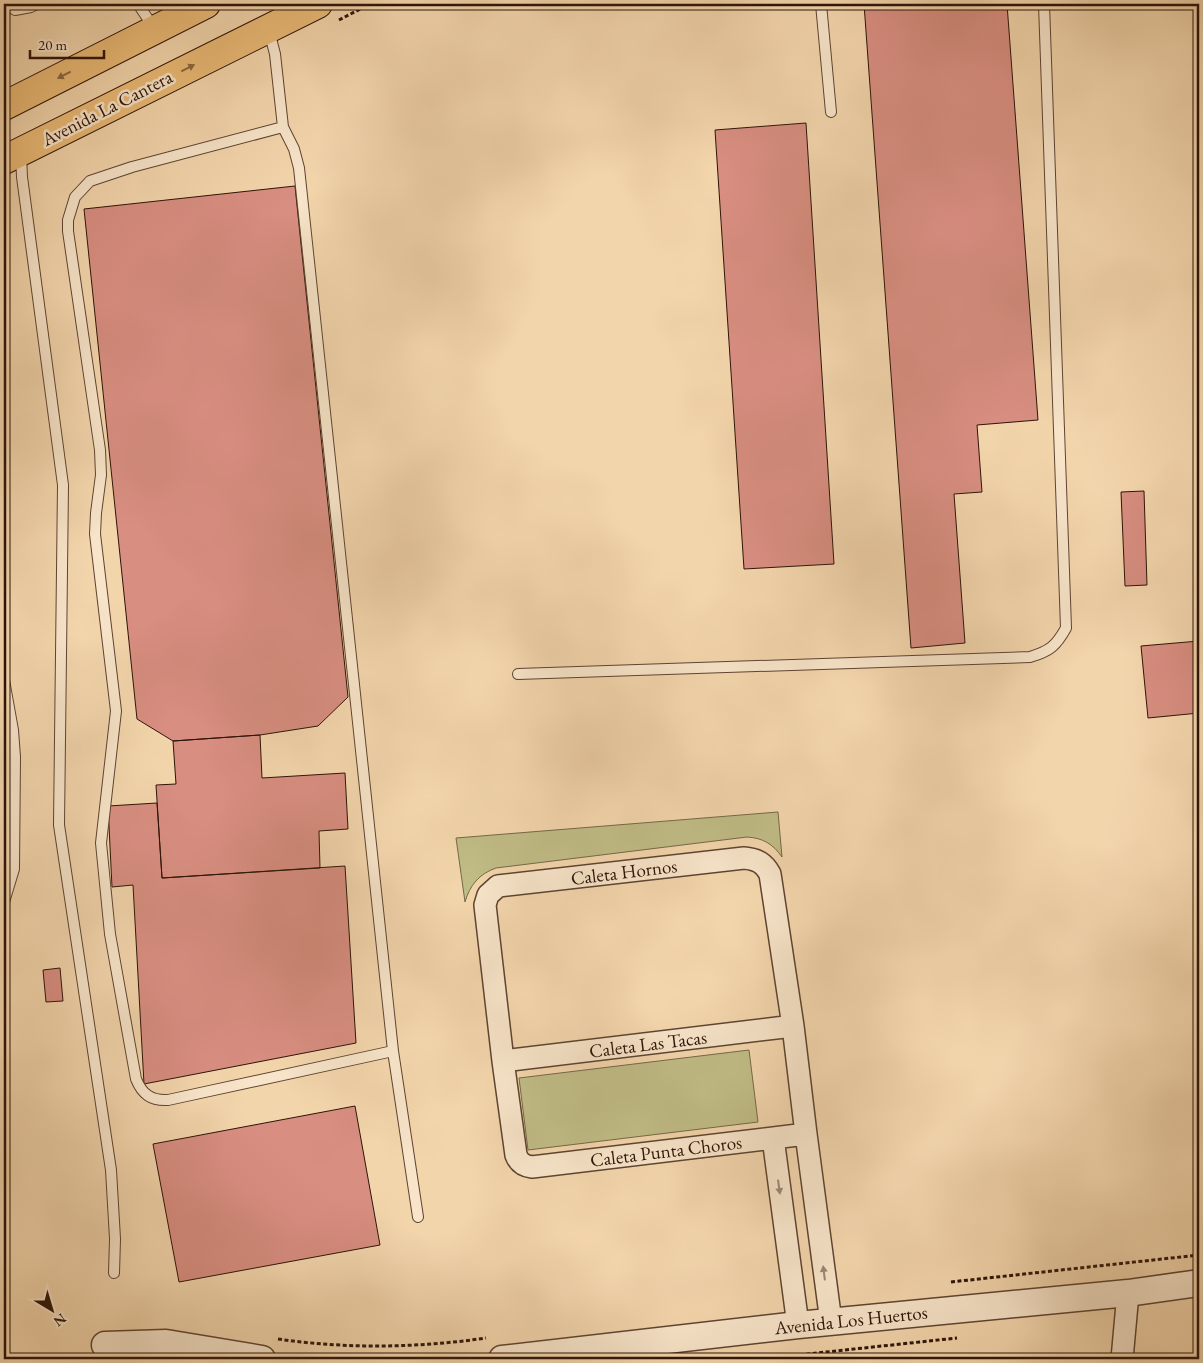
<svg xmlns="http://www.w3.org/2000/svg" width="1203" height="1363" font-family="'EB Garamond',serif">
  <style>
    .green { fill: #c0bc86; stroke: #766847 }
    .building { fill: #d88e81; stroke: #2d1408 }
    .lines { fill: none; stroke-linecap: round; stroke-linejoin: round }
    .service-casing { stroke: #5e4431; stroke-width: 12 }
    .minor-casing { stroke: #5e4431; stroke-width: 24 }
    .tertiary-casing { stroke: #5e4431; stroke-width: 29 }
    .trunk-casing { stroke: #2d1408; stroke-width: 30 }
    .path { stroke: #2d1408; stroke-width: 3; stroke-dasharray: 4 2.5; stroke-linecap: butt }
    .service { stroke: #f7e4c9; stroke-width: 10 }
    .minor { stroke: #f7e4c9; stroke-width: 21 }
    .tertiary { stroke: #f7e4c9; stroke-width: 26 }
    .trunk { stroke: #eaba76; stroke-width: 28 }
    .oneway { fill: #8c673f }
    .oneway2 { fill: #9c8672 }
    .labels { text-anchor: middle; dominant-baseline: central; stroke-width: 5; stroke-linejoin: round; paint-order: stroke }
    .street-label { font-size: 19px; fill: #2d1408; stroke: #f7e4c9 }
  </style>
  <rect width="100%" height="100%" fill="#f3d5ac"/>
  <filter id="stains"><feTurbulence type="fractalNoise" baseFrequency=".004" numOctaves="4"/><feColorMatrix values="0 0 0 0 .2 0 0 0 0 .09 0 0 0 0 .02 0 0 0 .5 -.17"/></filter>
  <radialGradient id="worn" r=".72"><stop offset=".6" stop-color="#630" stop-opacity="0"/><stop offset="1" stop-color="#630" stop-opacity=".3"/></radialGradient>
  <path class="green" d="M778,812l4,45c-9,-13 -19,-19 -35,-20l-251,31c-17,6 -26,17 -31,34l-9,-64z
    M749,1050l9,72 -230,28 -9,-72z"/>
  <path class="building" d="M864,4h143l31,416 -61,5 5,67 -28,2 11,149 -54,5z
    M806,123l28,441 -90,5 -29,-439z
    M295,186l53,511 -30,29 -58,9 -87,6 -36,-22 -53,-510z
    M1144,491l3,94 -22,1 -4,-94z
    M1199,641v72l-51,5 -7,-72z
    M260,735l2,43 83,-5 3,56 -29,2 1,37 -158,10 -6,-93 20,-1 -3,-43z
    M157,803l5,75 183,-12 11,177 -212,41 -11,-199 -21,2 -4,-81z
    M60,968l3,33 -17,1 -3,-32z
    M355,1106l25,139 -201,37 -26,-138z"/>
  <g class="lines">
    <defs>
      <path id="service" d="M8,4l7,6 16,-3 6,-3
        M138,4l16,24
        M821,4l10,108
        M269,31l6,23 8,73 11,22 5,19 94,883 -225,49c-17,1 -26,-6 -32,-21l-26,-145 -9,-91 15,-132 -21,-177 1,-21 5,-38 -1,-25 -32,-219v-11l7,-23 15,-16 42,-14 151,-40
        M21,155l1,22 41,308 -4,340 52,345 4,69 -1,34
        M518,674l512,-17c20,-6 26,-11 36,-29l-22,-624
        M4,680l9,50 2,27 -1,112 -10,33
        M393,1051l25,166"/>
      <path id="minor" d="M744,858c13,1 20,5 26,16l23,152 13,108 -274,33c-8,-1 -13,-4 -16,-12l-13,-94 -18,-156 3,-10 10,-9z
        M503,1061l290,-35
        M806,1134l25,188
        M773,1138l25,187
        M1122,1359l6,-66"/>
      <path id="tertiary" d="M105,1345l61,-2 96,16
        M502,1359l296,-34 330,-32 71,-10"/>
      <path id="trunk" d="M4,106l202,-102
        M4,160l314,-156"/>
    </defs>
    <use href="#service" class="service-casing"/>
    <use href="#minor" class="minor-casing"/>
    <use href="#tertiary" class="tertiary-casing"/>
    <use href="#trunk" class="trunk-casing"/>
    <path class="path" d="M339,20l31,-16
      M951,1282l248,-27
      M278,1339c69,10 139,9 208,-1
      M761,1359l196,-21"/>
    <use href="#service" class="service"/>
    <use href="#minor" class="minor"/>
    <use href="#tertiary" class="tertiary"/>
    <use href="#trunk" class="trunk"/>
  </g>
  <defs><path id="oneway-solid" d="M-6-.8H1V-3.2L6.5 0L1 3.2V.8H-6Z" transform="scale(1.25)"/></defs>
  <g class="oneway">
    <use href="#oneway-solid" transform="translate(188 68) rotate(-27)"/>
    <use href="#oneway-solid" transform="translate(64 75) rotate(153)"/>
  </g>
  <g class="oneway2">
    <use href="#oneway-solid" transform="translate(779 1187) rotate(82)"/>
    <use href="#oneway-solid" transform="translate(824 1273) rotate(-97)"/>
  </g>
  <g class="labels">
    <g class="street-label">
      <text transform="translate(107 108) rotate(-27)">Avenida La Cantera</text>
      <text transform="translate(624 872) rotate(-7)">Caleta Hornos</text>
      <text transform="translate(648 1044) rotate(-7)">Caleta Las Tacas</text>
      <text transform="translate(666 1151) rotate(-7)">Caleta Punta Choros</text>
      <text transform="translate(851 1320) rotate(-6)">Avenida Los Huertos</text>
    </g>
  </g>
  <rect width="1203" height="1363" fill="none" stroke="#f3d5ac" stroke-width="20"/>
  <rect x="5" y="5" width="1193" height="1353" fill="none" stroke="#2d1408" stroke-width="2.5"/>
  <rect x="10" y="10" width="1183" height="1343" fill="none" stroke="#2d1408"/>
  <g transform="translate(52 1310) rotate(142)" stroke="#f7e4c9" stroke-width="4" paint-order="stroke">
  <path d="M0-4L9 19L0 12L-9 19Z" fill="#2d1408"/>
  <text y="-8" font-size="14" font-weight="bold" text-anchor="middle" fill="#2d1408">N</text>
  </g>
  <path d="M30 50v8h74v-8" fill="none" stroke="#2d1408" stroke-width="2.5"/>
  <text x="38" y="50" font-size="15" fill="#2d1408" stroke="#f7e4c9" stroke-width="4" paint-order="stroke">20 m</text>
  <rect width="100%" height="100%" filter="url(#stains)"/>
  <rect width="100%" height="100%" fill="url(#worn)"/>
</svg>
